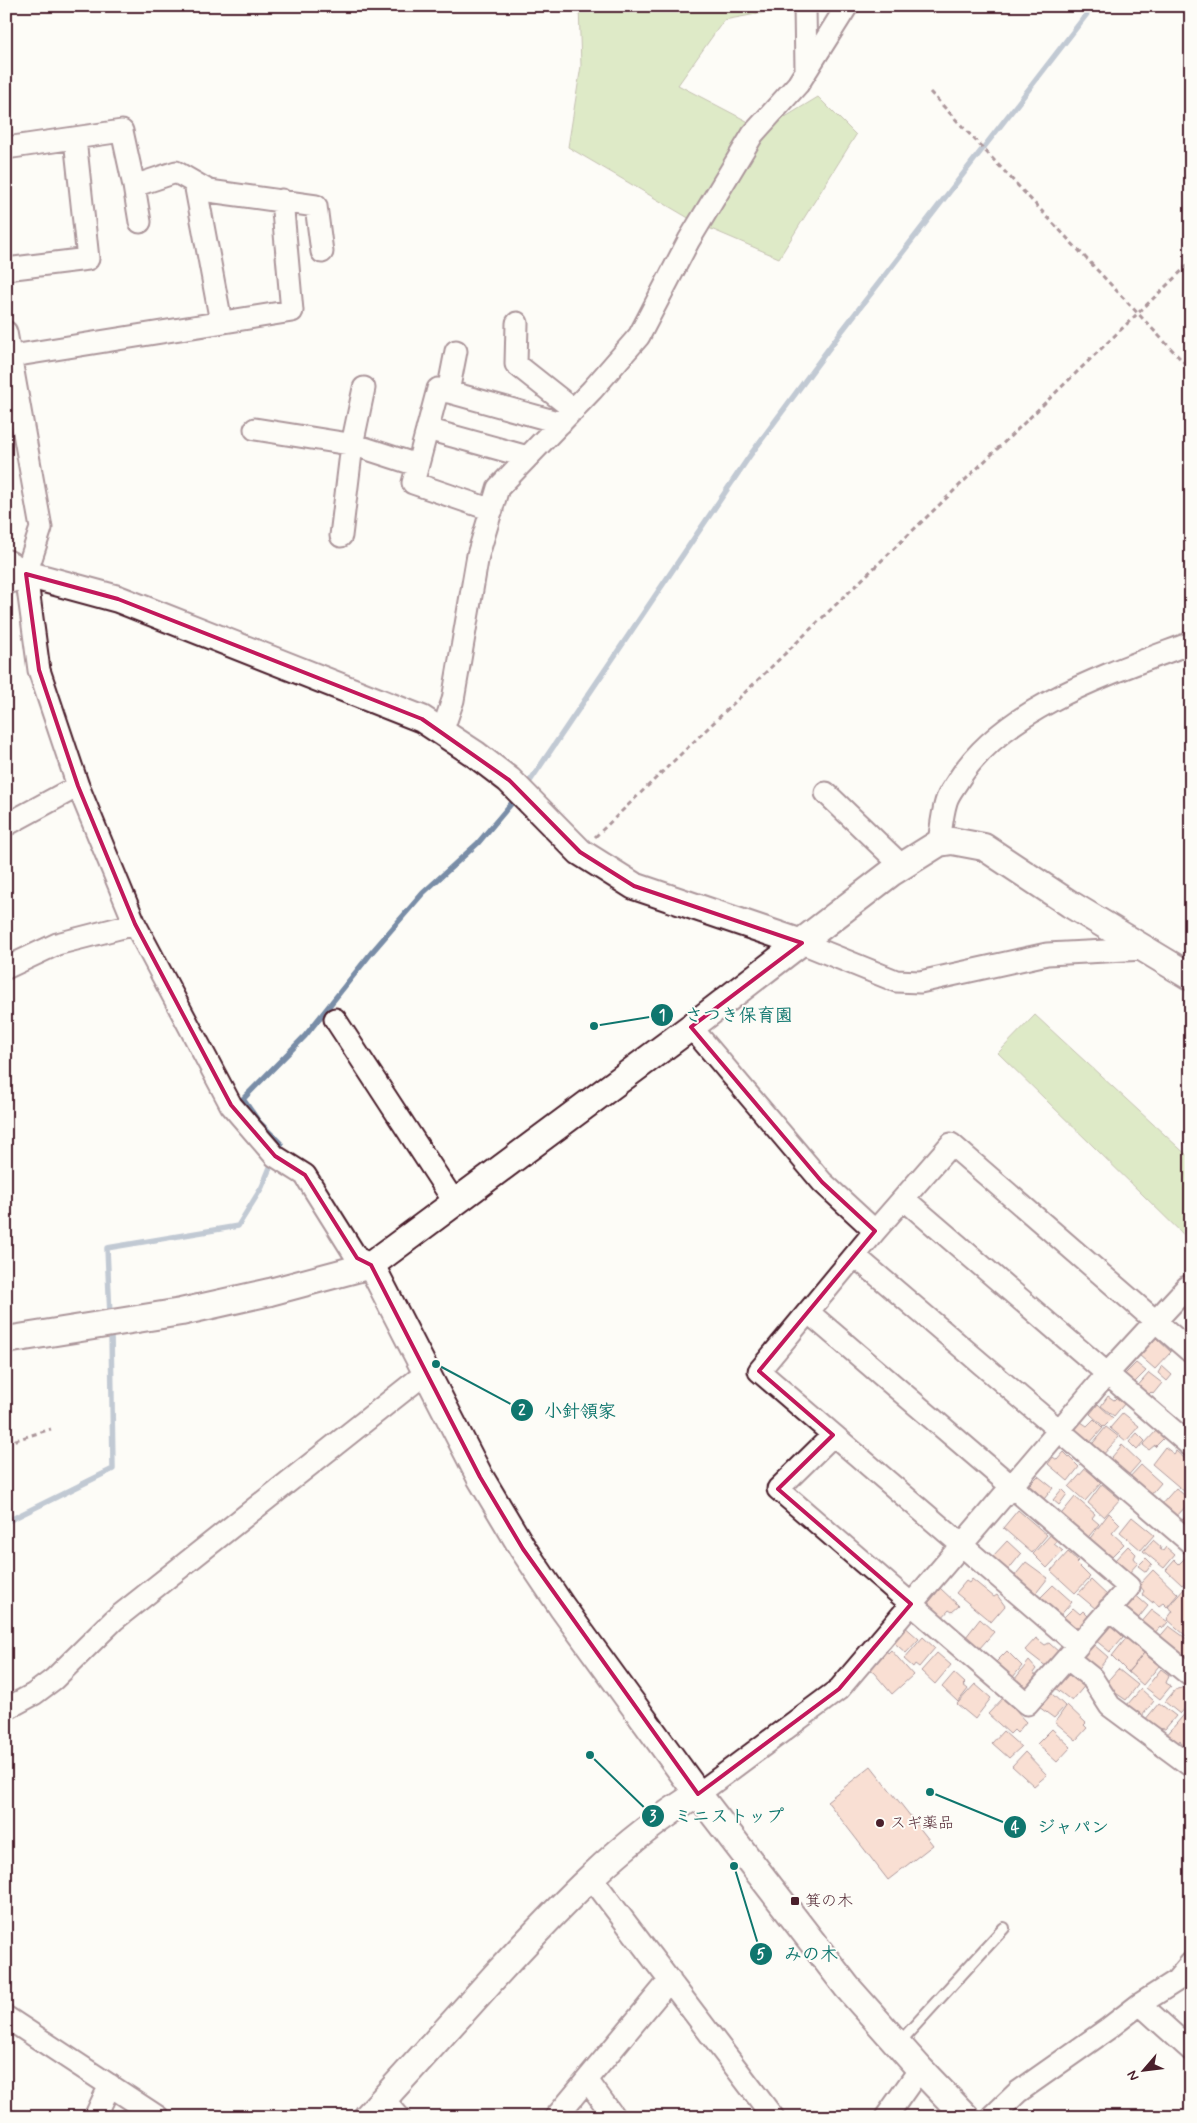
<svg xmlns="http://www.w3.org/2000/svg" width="1197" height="2123" font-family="Mynerve,'Klee One',sans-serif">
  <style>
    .green { fill: #b8d58d; stroke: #817a5c }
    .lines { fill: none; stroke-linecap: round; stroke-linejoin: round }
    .stream { stroke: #798da7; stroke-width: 5.5 }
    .building { fill: #f3bda6; stroke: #4a1f2b }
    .service-casing { stroke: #4a1f2b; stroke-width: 14 }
    .minor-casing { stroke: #4a1f2b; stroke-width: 25 }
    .tertiary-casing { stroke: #4a1f2b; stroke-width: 30 }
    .path { stroke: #4a1f2b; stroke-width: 3; stroke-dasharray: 5 4; stroke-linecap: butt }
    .service { stroke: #fdfcf7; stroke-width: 10 }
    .minor { stroke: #fdfcf7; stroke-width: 21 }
    .tertiary { stroke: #fdfcf7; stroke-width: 26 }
    .marked { fill: none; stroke: #c2185b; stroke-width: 4; stroke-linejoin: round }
    .poi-dot { fill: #4a1f2b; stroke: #fdfcf7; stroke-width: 2 }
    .labels { text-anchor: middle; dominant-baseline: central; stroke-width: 4; stroke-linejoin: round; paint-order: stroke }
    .poi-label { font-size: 16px; fill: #4a1f2b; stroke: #fdfcf7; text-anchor: start }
    .leader { fill: none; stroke: #0f766e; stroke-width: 2 }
    .callout-dot { fill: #0f766e; stroke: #fdfcf7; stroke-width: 2 }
    .mark-label { font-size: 15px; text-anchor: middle; font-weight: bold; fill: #fff }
    .callout-label { font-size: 18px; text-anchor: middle; font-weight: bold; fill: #0f766e; stroke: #fdfcf7; stroke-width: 4; stroke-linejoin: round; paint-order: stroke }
  </style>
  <rect width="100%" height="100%" fill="#fdfcf7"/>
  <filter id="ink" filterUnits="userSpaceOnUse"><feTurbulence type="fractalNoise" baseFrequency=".02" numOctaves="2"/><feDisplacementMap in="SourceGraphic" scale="10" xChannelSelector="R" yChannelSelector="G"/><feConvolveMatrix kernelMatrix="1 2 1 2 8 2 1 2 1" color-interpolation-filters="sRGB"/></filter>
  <g filter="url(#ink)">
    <path class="green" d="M579,6h221l-76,14 -46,65 86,45 54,-33 38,38 -77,123 -82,-35 -129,-76 13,-81z
      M1035,1015l156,144v83l-193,-189z"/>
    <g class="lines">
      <path class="stream" d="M526,787l225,-333 87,-118 255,-330
        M277,1152l4,-8 -22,-22 -16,-23 62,-63 67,-84 51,-59 55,-50 38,-45
        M110,1316l-3,-68 131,-22 24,-39 11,-27
        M6,1522l107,-53 -2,-139"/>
    </g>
    <path class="building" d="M1155,1337l16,15 -16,17 -16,-14z
      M1136,1363l10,8 -14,14 -9,-9z
      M1162,1366l10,9 -5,6 -9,-8z
      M1149,1373l13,10 -9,11 -2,-2 -6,6 -10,-9z
      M1108,1396l6,4 3,-3 8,6 -11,13 -13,-10z
      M1098,1404l15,14 -9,9 -14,-13z
      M1123,1413l16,13 -13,15 -16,-13z
      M1094,1419l9,9 -15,17 -15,-13 8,-10 6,4z
      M1106,1427l13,10 -18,20 -12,-9z
      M1157,1430l8,7 -10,10v-2l-6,5 -6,-5z
      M1137,1433l8,8 -8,9 -8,-8z
      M1122,1445l18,17 -15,17 -18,-16z
      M1165,1447l9,7 2,-3 15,13v20l-6,8 -33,-28z
      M1064,1452l15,15 -11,14 -20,-17 5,-7 4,3z
      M1141,1465l20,18 -12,14 -22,-17z
      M1086,1468l15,15 -16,18 -16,-14z
      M1038,1476l15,12 -9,11 -15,-14z
      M1102,1484l18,15 -16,18 -16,-14z
      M1176,1488l15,13 -17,18 -14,-13z
      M1062,1489l5,5 -8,11 -6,-5z
      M1075,1497l20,17 -3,4 7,6 -14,17 -27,-23z
      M1018,1510l29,25 -15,18 -29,-25z
      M1191,1511v20l-8,-4 2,-3 -4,-3z
      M1109,1513l11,11 -8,9 12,11 -16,16 -20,-19z
      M1132,1517l22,18 -13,15 -21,-18z
      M1053,1532l5,7 -4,5 9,7 -16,17 -14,-14z
      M1153,1540l8,7 -1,2 3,2 3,-4 9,8 -11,13 -21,-17z
      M1007,1541l14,13 -13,16 -16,-13z
      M1128,1546l8,8 -2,4 4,5 -11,12 -14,-13z
      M1068,1552l10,9 -2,2 14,14 -15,16 -24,-22z
      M1186,1557l5,4v15l-9,9 -16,-15 9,-10 4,4z
      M1146,1558l6,6 -6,8 -8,-6z
      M1026,1562l22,16 -15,19 -21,-18z
      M1153,1570l25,24 -11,13 -4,-4 -4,3 -6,-5v2l-11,-9 2,-3 -5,-6z
      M972,1579l22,18 3,-2 8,11 -14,16 -35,-29 10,-12 3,2z
      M1091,1580l18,17 -13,12 -18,-15z
      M1053,1585l19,17 -14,16 -20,-18z
      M940,1588l19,18 -7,6 -3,-2 -8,9 -15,-13z
      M1185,1588l6,4v38l-5,6 -19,-17 6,-8 -5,-4z
      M1133,1593l15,13 -12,15 -13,-14z
      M1073,1608l7,6 3,-3 8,8 -14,15 -16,-14z
      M1152,1610l16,12 -6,7 -2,-2 -8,9 -12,-12z
      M980,1619l14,13 -15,17 -13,-12z
      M1110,1622l13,15 -13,15 -15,-12z
      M903,1625l16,14 -13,14 -15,-13z
      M1169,1626l22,16v17l-4,5 -30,-24z
      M923,1637l12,11 -16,19 -4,-3 -2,3 -9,-8z
      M1127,1637l17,16 -16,19 -16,-16z
      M1036,1638l9,7 4,-2 11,10 -13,14 -22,-17z
      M1094,1645l14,12 -11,14 -15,-13z
      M884,1648l4,5 3,-3 22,25 -21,19 -24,-28z
      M1007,1651l15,15 -9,11 -18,-14z
      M937,1653l14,12 -16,19 -14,-13z
      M1144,1653l15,13 -16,19 -15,-13z
      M1029,1661l7,8 -3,4 9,7 -13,12 -18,-8z
      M1118,1669l20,16 -12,15 -22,-15z
      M1161,1669l8,6 -3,8 5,3 -11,13 -14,-11z
      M1072,1672l14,12 -14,17 -17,-13 12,-15 2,1z
      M954,1673l11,10 -2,2 5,4 -10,13 -16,-15z
      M975,1684l16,14 -16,21 -18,-15z
      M1185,1687l6,5v10l-11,12 -15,-12 10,-12z
      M1141,1689l13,12 -12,15 -15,-11z
      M1051,1693l14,13 -11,12 -15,-11z
      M1005,1696l9,9 -2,2 14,15 -9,11 -3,-3 -4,4 -22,-20z
      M1159,1703l17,13 -11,13 -10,-1 -10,-8z
      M1067,1705l19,18 -2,2 3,3 -11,12 -21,-18z
      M1187,1711l4,4v22l-8,9 -3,-6 -3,5 -11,-9z
      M1052,1729l19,18 -14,15 -20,-18z
      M1003,1731l18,16 -12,11 -17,-15z
      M1025,1752l22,23 -13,11 -22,-20z
      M871,1766l62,79 -45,35 -61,-79z"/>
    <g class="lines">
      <defs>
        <path id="service" d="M898,2044l106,-116"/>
        <path id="minor" d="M805,6l1,64
          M6,148l116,-17 12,55 42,-14 33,19 107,15 6,46
          M195,183l26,139
          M134,186l6,36
          M6,269l82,-10 -13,-120
          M517,323l-1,41 58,46
          M6,332l35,196 -15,46 13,96 39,116 57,138 96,181 44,51 30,19 52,83 14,7
          M12,356l280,-45 -10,-111
          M448,392l8,-41
          M255,429l100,16 62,20
          M427,429l101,28
          M492,510l-79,-27 25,-94 123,34
          M341,536l11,-91 12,-57
          M6,584l20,-10
          M442,732l11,-32 25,-145 20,-67 94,-98 47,-54 50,-96 64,-106 45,-50 49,-78
          M826,793l76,73
          M6,825l72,-39
          M939,843c2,-13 3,-28 7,-41 2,-8 9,-16 13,-23 46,-73 155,-107 232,-136
          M802,943l94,38 24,1 127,-28 98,-5
          M6,968l51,-24 78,-20
          M335,1019l120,184
          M691,1027l131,155 53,49
          M904,1199l287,247
          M855,1256l336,287
          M808,1312l321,275 -102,117 -249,-215 55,-54
          M1109,1609l82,67
          M1078,1645l-319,-274 116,-140 76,-87 240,208
          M1067,1658l25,20 18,28 81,60
          M6,1709l28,-15 20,-15 60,-59 313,-248
          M698,1794l141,-105 268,-315 80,-87
          M591,1877l182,240
          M1140,2004l51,46
          M6,2017l152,100
          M587,2080l27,37
          M383,2099l16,18
          M95,2117l15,-32
          M556,2117l114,-137
          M886,2117l34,-48
          M992,2117l26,-25 91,-64 31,-24 36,-23 15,-18"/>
        <path id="tertiary" d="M6,563l20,11 92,25 304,120 53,35 34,26 71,72 54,34 168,57
          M371,1265l109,212 43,72 39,58 136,187 149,193 73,82 46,48
          M6,1340l175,-28 89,-20 101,-27 320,-238 200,-154 48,-30 13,-2 32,6 86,57 121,73
          M367,2117c43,-47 86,-94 128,-141 61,-66 125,-135 203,-182"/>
      </defs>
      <use href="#service" class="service-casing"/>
      <use href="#minor" class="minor-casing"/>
      <use href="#tertiary" class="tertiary-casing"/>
      <path class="path" d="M930,92l261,278
        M595,837l596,-575
        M6,1443l45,-14"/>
      <use href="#service" class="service"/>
      <use href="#minor" class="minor"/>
      <use href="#tertiary" class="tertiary"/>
    </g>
  </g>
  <path d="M0 0H1197V2123H0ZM26,574l92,25 304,120 87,61 71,72 54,34 168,57 -111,84 131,155 53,49 -116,140 74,64 -55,54 133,115 -72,85 -141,105 -175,-245 -43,-72 -109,-212 -14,-7 -52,-83 -30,-19 -44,-51 -96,-181 -57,-138 -39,-116z" fill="#fdfcf7" fill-opacity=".55" fill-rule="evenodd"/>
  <path class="marked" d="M26,574l92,25 304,120 87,61 71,72 54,34 168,57 -111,84 131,155 53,49 -116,140 74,64 -55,54 133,115 -72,85 -141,105 -175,-245 -43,-72 -109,-212 -14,-7 -52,-83 -30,-19 -44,-51 -96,-181 -57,-138 -39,-116z"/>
  <g class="poi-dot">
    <circle cx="880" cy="1823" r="5"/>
    <rect x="790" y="1896" width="10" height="10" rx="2.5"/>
  </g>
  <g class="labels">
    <g class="poi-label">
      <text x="890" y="1823">スギ薬品</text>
      <text x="805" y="1901">箕の木</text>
    </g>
  </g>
  <path class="leader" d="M594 1026L662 1015M436 1364L522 1410M590 1755L653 1816M930 1792L1015 1827M734 1866L761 1954"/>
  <g class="callout-dot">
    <circle cx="594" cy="1026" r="5"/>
    <circle cx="436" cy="1364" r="5"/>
    <circle cx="590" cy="1755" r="5"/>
    <circle cx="930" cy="1792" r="5"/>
    <circle cx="734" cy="1866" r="5"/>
    <circle cx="662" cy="1015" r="12"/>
    <circle cx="522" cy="1410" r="12"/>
    <circle cx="653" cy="1816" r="12"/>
    <circle cx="1015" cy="1827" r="12"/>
    <circle cx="761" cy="1954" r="12"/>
  </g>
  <g class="mark-label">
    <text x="662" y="1020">1</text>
    <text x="522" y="1415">2</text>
    <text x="653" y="1821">3</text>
    <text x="1015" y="1832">4</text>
    <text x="761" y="1959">5</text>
  </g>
  <g class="callout-label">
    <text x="739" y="1021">さつき保育園</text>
    <text x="580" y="1417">小針領家</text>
    <text x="729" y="1822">ミニストップ</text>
    <text x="1073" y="1833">ジャパン</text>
    <text x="811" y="1960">みの木</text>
  </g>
  <rect width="1197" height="2123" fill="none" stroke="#fdfcf7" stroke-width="25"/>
  <rect x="12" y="12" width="1172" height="2098" fill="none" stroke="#4a1f2b" stroke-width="2" filter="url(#ink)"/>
  <g transform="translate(1144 2070) rotate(242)" stroke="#fdfcf7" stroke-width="4" paint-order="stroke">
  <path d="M0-4L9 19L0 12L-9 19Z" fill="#4a1f2b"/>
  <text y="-8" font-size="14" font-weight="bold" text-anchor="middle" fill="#4a1f2b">N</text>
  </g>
</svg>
